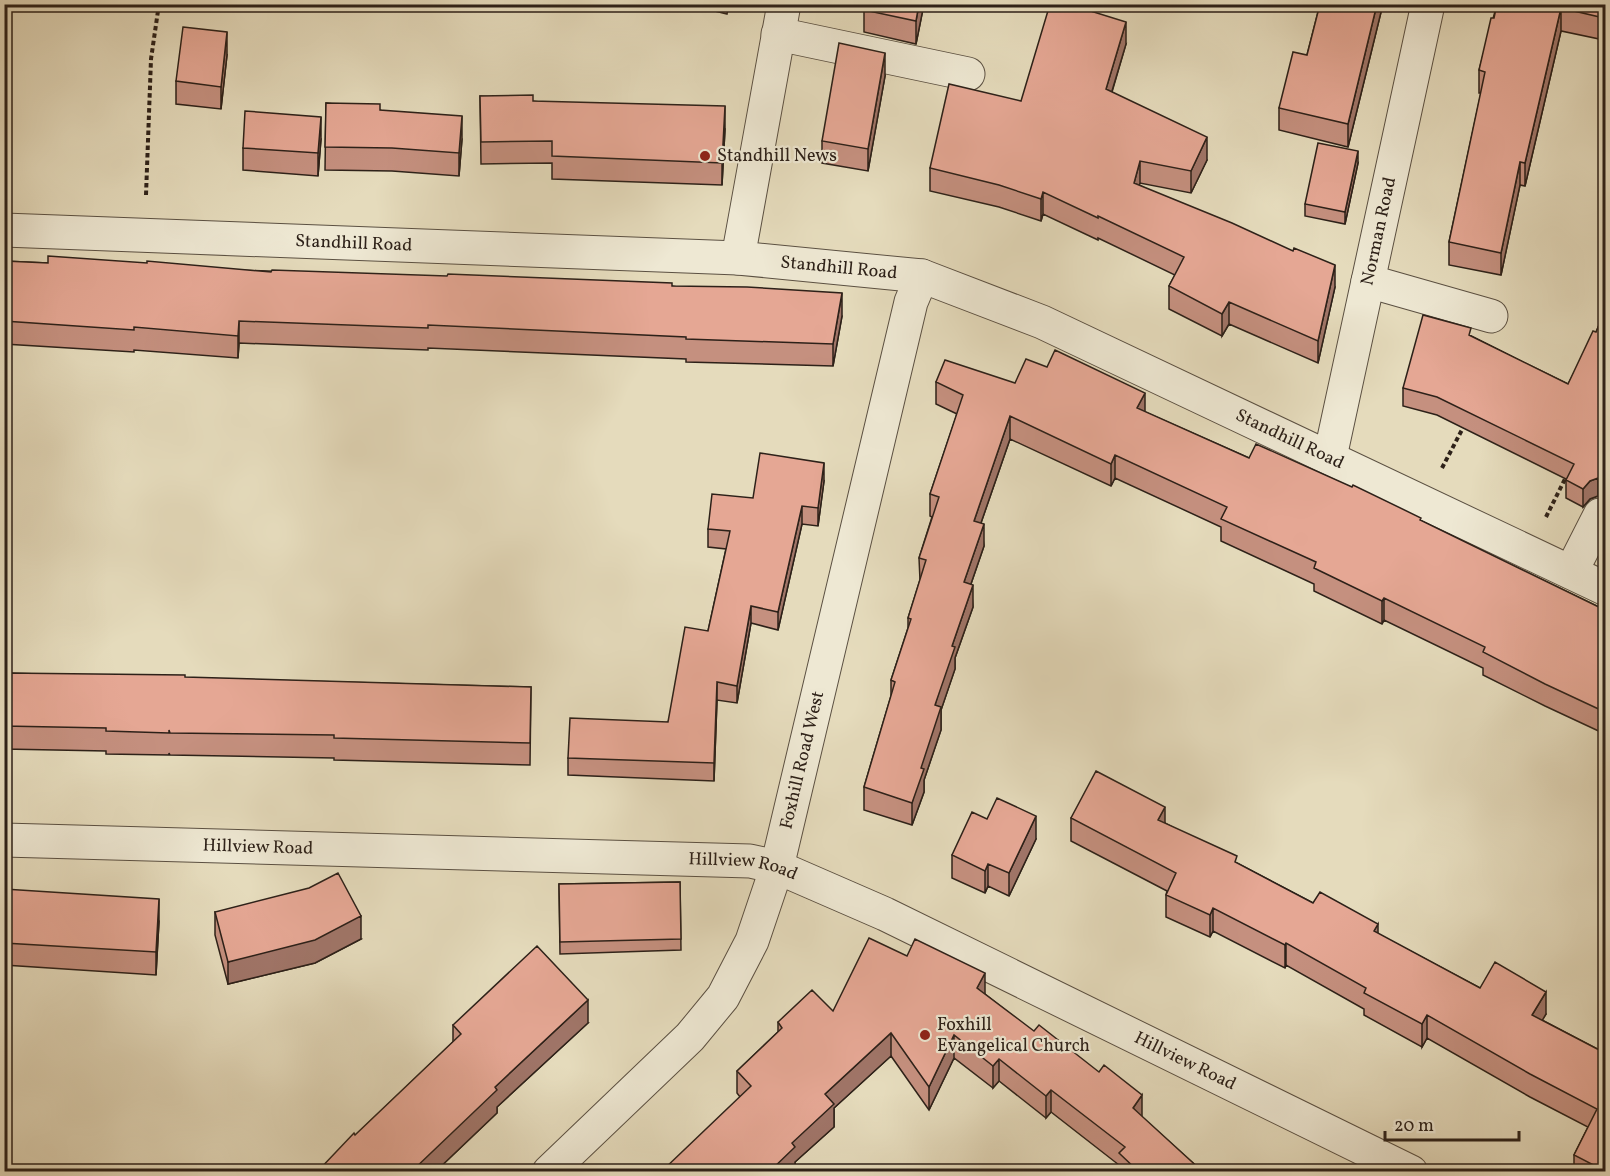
<svg xmlns="http://www.w3.org/2000/svg" width="1610" height="1176" font-family="Vollkorn,serif">
  <style>
    .lines { fill: none; stroke-linecap: round; stroke-linejoin: round }
    .minor-casing { stroke: #5b5042; stroke-width: 35 }
    .path { stroke: #2d2119; stroke-width: 4; stroke-dasharray: 4.5 3; stroke-linecap: butt }
    .minor { stroke: #eee8d3; stroke-width: 33 }
    .wall { fill: #c5907f; stroke: #2d2119; stroke-width: 1.5 }
    .shaded-wall { fill: #a07568; stroke: #2d2119; stroke-width: 1.5 }
    .building { fill: #e5a794; stroke: #2d2119; stroke-width: 1.5 }
    .poi-dot { fill: #8f2418; stroke: #eee8d3; stroke-width: 2 }
    .labels { text-anchor: middle; dominant-baseline: central; stroke-width: 4.5; stroke-linejoin: round; paint-order: stroke }
    .poi-label { font-size: 18px; fill: #2d2119; stroke: #eee8d3; text-anchor: start }
    .street-label { font-size: 18px; fill: #2d2119; stroke: #eee8d3 }
  </style>
  <rect width="100%" height="100%" fill="#e5dbbc"/>
  <filter id="stains"><feTurbulence type="fractalNoise" baseFrequency=".00333" numOctaves="4"/><feColorMatrix values="0 0 0 0 .2 0 0 0 0 .09 0 0 0 0 .02 0 0 0 .5 -.17"/></filter>
  <radialGradient id="worn" r=".72"><stop offset=".6" stop-color="#630" stop-opacity="0"/><stop offset="1" stop-color="#630" stop-opacity=".3"/></radialGradient>
  <g class="lines">
    <defs>
      <g id="minor">
        <path d="M778,34l190,40"/>
        <path id="s1" d="M4,230l734,28 184,18 120,46 564,267"/>
        <path d="M738,258l46,-254"/>
        <path d="M1368,281l123,35"/>
        <path id="s2" d="M1330,457l98,-453"/>
        <path d="M1571,572l29,-57"/>
        <path id="s3" d="M4,840l746,21 27,6 108,47 526,258"/>
        <path id="s4" d="M549,1172l141,-135 33,-40 29,-56 25,-74 134,-565 11,-26"/>
      </g>
    </defs>
    <use href="#minor" class="minor-casing"/>
    <path class="path" d="M146,195l5,-136 8,-55
      M1442,468l23,-44
      M1546,517l21,-42"/>
    <use href="#minor" class="minor"/>
  </g>
  <path class="wall" d="M687,4h42l-2,10z
    M924,4l-8,40 -52,-12v-22z
    M1320,4h63l-35,143 -69,-17v-22l28,-53z
    M1497,4h108l-1,36 -43,-9 -36,155 -5,-1 -19,90 -52,-10v-23l32,-149h-2v-23z
    M1126,44l-14,48 95,68 -16,33 -51,-10 -1,2 196,102 -17,76 -89,-39 -7,12 -53,-27v-23l6,-11 -77,-37v2l-55,-26 -2,7 -42,-14 -69,-16v-23l91,-67z
    M227,55l-6,54 -45,-5v-23z
    M885,76l-17,95 -46,-8v-22z
    M480,96l53,5 192,28 -3,56 -170,-6v-16l-71,1z
    M326,103l54,7 82,29 -3,37 -67,-5 -67,-1z
    M321,139l-3,37 -75,-6v-22z
    M1358,163l-13,61 -40,-8v-12z
    M4,261l44,2 624,23 170,30 -9,50 -147,-4v-3l-258,-11v2l-189,-7 -1,15 -104,-8v2l-130,-8z
    M1605,311v187l-7,-2 -8,3 -7,8 -17,-9v-19l-129,-64 -34,-9v-18l68,-52 97,48 28,-52z
    M936,382l79,1 130,29 104,46 172,63 184,89v124l-60,-28 -62,-31v-7l-99,-48 -2,4 -68,-33v-7l-93,-43v-14l-106,-49 -4,8 -101,-47 -29,84 3,23 -13,38 2,23 -18,51v11l-14,41v20l-17,50v12l-12,33 -48,-15v-23l27,-91v-16l17,-52v-10l12,-38 -1,-22 13,-41 -2,-1v-22l27,-80 -21,-10z
    M824,481l-6,45 -16,-2 -24,106 -27,-7 -14,80 -20,-3 -3,81 -146,-6v-17l100,-36 40,-91 18,-82 -18,-2v-18z
    M4,673l527,14 -1,78 -196,-5v-2l-164,-3 -1,-2v2l-63,-1v-3l-102,-2z
    M1071,818l94,5 72,40 76,40 65,31 102,54 66,26 -4,6 63,33v119h-31v-17l14,-28 -58,-30 -103,-59 -5,9 -58,-32v-6l-78,-44 -1,3 -72,-37 -3,6 -44,-20v-22l1,-4 -96,-50z
    M987,819l49,20 -27,57 -21,-10 -3,7 -33,-15v-23z
    M680,882l1,68 -121,4 -1,-70z
    M4,889l155,32 -3,54 -152,-10z
    M215,912l146,27 -46,24 -87,21 -13,-49z
    M985,994l157,123 61,55h-84v-7l-68,-53 -5,6 -47,-37 -6,7 -39,-30 -25,52 -38,-54 -57,52v19l-39,35v7l-58,-76v-22l41,-39v-10l55,-11z
    M588,1023l-91,84v6l-62,59h-118l136,-130v-17z"/>
  <path class="shaded-wall" d="M919,4h5l-8,40v-23z
    M1377,4h6l-35,143v-23z
    M1561,8v23l-36,155v-23z
    M1605,13v22l-1,5v-22z
    M1126,22v22l-20,67v-22z
    M227,32v23l-6,54v-22z
    M885,53v23l-17,95v-22z
    M725,106v23l-3,56v-22z
    M462,116v23l-3,37v-23z
    M321,117v22l-3,37v-23z
    M1207,137v23l-16,33v-22z
    M1358,151v12l-13,61v-12z
    M1140,161v22l-6,22v-22z
    M1520,162v23l-19,90v-22z
    M1043,192v22l-2,7v-22z
    M1335,265v22l-17,76v-22z
    M842,293v23l-9,50v-22z
    M1229,302v22l-7,12v-22z
    M239,321v22l-1,15v-22z
    M1145,393v22l-8,-7z
    M1010,416v23l-36,104v-22z
    M1115,455v23l-4,8v-22z
    M824,463v18l-6,45v-18z
    M1598,478v18l-8,3 -7,8v-18l7,-8z
    M802,506v18l-24,106v-18z
    M984,524v22l-20,58v-22z
    M973,585v22l-18,51v11l-14,41v20l-17,50v12l-12,33v-22l23,-98 17,-59z
    M1384,598v22l-2,4v-23z
    M751,606v17l-14,80v-17z
    M717,682v18l-3,81v-18z
    M1165,807v22l-7,-9z
    M1036,816v23l-27,57v-23z
    M988,864v22l-3,7v-22z
    M159,899v22l-3,54v-23z
    M1213,908v23l-3,6v-22z
    M361,916v23l-46,24 -87,21v-22z
    M1378,924v22l-4,-15z
    M1286,943v22l-1,3v-23z
    M985,973v23l-8,-8z
    M1546,992v22l-14,24v-23z
    M588,1000v23l-91,84v6l-62,59h-24l84,-85z
    M1427,1015v23l-5,9v-23z
    M891,1033v23l-57,52v19l-39,35v7l-2,3h-24l56,-78z
    M954,1035v23l-25,52v-23z
    M999,1059v22l-6,7v-22z
    M1051,1090v22l-5,6v-22z
    M1142,1095v23l-9,-10z"/>
  <path class="building" d="M865,4h54l-3,17 -52,-11z
    M1050,4h18l58,18 -20,67 101,48 -16,34 -51,-10 -6,22 98,40 61,28 1,-3 41,17 -17,76 -89,-39 -7,12 -53,-28 15,-29 -86,-41v2l-55,-26 -2,7 -42,-14 -69,-17 19,-84 72,17z
    M1320,4h57l-29,120 -69,-16 14,-56 14,3z
    M1497,4h108l-1,14 -43,-10 -36,155 -5,-1 -19,91 -52,-11 36,-170 -6,-2 12,-52h3z
    M183,27l44,5 -6,55 -45,-6z
    M839,43l46,10 -17,96 -46,-8z
    M533,95v6l192,5 -3,57 -170,-7v-15l-71,1 -1,-46z
    M326,103l54,1v6l82,6 -3,37 -67,-5 -67,-1z
    M245,111l76,6 -3,36 -75,-5z
    M1318,143l40,8 -13,61 -40,-8z
    M48,256l99,7v-2l124,11 1,-2 175,6 1,-2 224,9v3l75,1 95,6 -9,51 -147,-5v-2l-258,-12v3l-189,-7 -1,15 -104,-9v3l-130,-9v-60l44,2z
    M1605,311v169l-7,-2 -8,3 -7,8 -17,-9 8,-16 -137,-67 -34,-9 20,-73 48,13 -2,7 99,49 25,-53 3,1z
    M1055,350l90,43 -8,15 112,50 7,-14 96,43 1,-2 68,33 -1,2 185,90v102l-60,-28 -62,-32 2,-5 -101,-49 -2,3 -68,-33 2,-6 -95,-43 6,-12 -112,-52 -4,9 -101,-48 -36,105 10,3 -20,58 9,3 -21,61 3,1 -20,58 6,2 -20,61 3,1 -12,34 -48,-16 31,-105 -4,-2 20,-61 -3,-1 18,-58 -7,-2 20,-61 -9,-3 33,-99 -27,-13 9,-22 70,23 11,-24 21,8z
    M760,453l64,10 -6,45 -16,-2 -24,106 -27,-6 -14,80 -20,-4 -3,81 -146,-5 2,-40 98,4 17,-95 23,4 22,-100 -22,-2 4,-35 41,4z
    M4,673l181,2v2l346,10 -1,56 -196,-5v-3l-164,-2 -1,-3v3l-63,-2v-3l-102,-2z
    M1096,771l69,36 -7,13 79,36 -2,6 78,41 7,-11 58,32 -4,7 106,57 15,-26 51,30 -14,23 73,38v118l-31,-16 23,-46 -67,-35 -103,-59 -5,9 -58,-31 2,-5 -80,-45 -1,2 -72,-37 -3,7 -44,-20 10,-22 -105,-55z
    M997,798l39,18 -27,57 -21,-9 -3,7 -33,-16 20,-43 15,7z
    M338,873l23,43 -46,24 -87,22 -13,-50 94,-24z
    M680,882l1,57 -121,3 -1,-58z
    M4,889l155,10 -3,53 -152,-9z
    M869,938l38,18 8,-17 70,34 -8,15 57,43 5,-6 60,47 5,-7 38,30 -9,13 70,64h-64l-20,-19 6,-6 -74,-57 -5,6 -47,-37 -6,7 -39,-31 -25,52 -38,-54 -66,61 9,10 -42,39 3,4 -26,25h-108l90,-86 -14,-15 45,-43 -4,-6 34,-32 21,21z
    M537,946l51,54 -93,87 2,3 -86,82h-1l-4,-5 -5,5h-84l37,-39 1,2 106,-101 -8,-9z"/>
  <g class="poi-dot">
    <circle cx="705" cy="156" r="6"/>
    <circle cx="925" cy="1035" r="6"/>
  </g>
  <g class="labels">
    <g class="poi-label">
      <text x="717" y="156">Standhill News</text>
      <text x="937" y="1025">Foxhill<tspan x="937" dy="21">Evangelical Church</tspan></text>
    </g>
    <g class="street-label">
      <text stroke="none"><textPath href="#s2" startOffset="231">Norman Road</textPath></text>
      <text stroke="none"><textPath href="#s1" startOffset="350">Standhill Road</textPath></text>
      <text stroke="none"><textPath href="#s1" startOffset="836">Standhill Road</textPath></text>
      <text stroke="none"><textPath href="#s1" startOffset="1322">Standhill Road</textPath></text>
      <text stroke="none"><textPath href="#s4" startOffset="498">Foxhill Road West</textPath></text>
      <text stroke="none"><textPath href="#s3" startOffset="254">Hillview Road</textPath></text>
      <text stroke="none"><textPath href="#s3" startOffset="740">Hillview Road</textPath></text>
      <text stroke="none"><textPath href="#s3" startOffset="1226">Hillview Road</textPath></text>
    </g>
  </g>
  <rect width="1610" height="1176" fill="none" stroke="#e5dbbc" stroke-width="24"/>
  <rect x="6" y="6" width="1598" height="1164" fill="none" stroke="#2d2119" stroke-width="3"/>
  <rect x="12" y="12" width="1586" height="1152" fill="none" stroke="#2d2119" stroke-width="1.5"/>
  <path d="M1385 1131v9h134v-9" fill="none" stroke="#2d2119" stroke-width="3"/>
  <text x="1394" y="1131" font-size="18" fill="#2d2119" stroke="#eee8d3" stroke-width="4.5" paint-order="stroke">20 m</text>
  <rect width="100%" height="100%" filter="url(#stains)"/>
  <rect width="100%" height="100%" fill="url(#worn)"/>
</svg>
